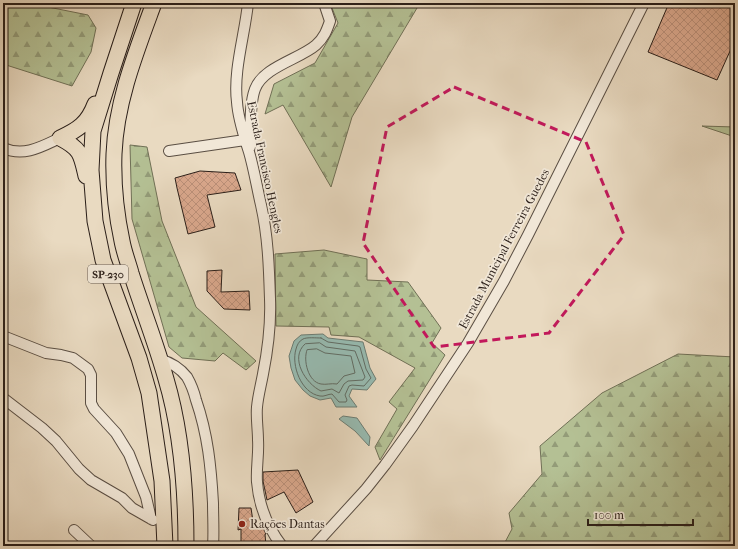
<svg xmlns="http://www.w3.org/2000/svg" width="738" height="549" font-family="'IM FELL French Canon',serif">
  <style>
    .forest { fill: url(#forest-firs); stroke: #707056 }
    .water { fill: #97bbb1; stroke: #6c7d74 }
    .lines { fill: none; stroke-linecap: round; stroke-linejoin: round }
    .shore { stroke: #616d65; stroke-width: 1 }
    .building { fill: url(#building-cross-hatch); stroke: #2b1f19 }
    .minor-casing { stroke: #5a4e43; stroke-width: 12 }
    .highway-casing { stroke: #2b1f19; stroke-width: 17 }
    .minor { stroke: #f1e7d7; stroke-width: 10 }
    .highway { stroke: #e9dac1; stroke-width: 15 }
    .marked { fill: none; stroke: #c2185b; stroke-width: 3; stroke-dasharray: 8 5; stroke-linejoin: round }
    .poi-dot { fill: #8f2418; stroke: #f1e7d7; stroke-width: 1.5 }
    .labels { text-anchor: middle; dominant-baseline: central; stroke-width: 3.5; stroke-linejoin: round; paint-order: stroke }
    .shield { fill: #f1e7d7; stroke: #665b52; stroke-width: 1 }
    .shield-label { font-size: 11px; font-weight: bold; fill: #2b1f19 }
    .street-label { font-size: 12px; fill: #2b1f19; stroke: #f1e7d7 }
    .poi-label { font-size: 12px; fill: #2b1f19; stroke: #f1e7d7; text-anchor: start }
  </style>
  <defs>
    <pattern id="forest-firs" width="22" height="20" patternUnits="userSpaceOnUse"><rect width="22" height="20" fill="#b4c094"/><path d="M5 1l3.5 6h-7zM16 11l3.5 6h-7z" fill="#939b78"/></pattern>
    <pattern id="building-cross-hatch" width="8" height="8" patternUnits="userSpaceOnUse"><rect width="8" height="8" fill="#daa88d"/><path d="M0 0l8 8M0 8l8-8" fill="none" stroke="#bb9079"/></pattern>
  </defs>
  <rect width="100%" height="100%" fill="#e9dac1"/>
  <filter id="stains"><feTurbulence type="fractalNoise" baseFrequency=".005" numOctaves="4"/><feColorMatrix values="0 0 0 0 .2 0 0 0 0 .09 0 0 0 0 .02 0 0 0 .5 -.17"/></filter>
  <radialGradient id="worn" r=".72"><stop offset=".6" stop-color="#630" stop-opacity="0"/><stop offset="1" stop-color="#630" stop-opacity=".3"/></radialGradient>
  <path class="forest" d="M3,3h25l60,12 8,13 -5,24 -19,34 -69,-22z
    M330,3h90l-68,114 -21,70 -48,-82 -18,9 9,-30 41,-21 23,-40z
    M702,126l33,1v10z
    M130,145l17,2 15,74 34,86 60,54 -10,9 -23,-17 -8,8 -33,-3 -13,-11 -37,-128z
    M324,250l43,9v21l41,2 33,46 -9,15 13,12 -65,105 -5,-13 22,-38 -8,-7 26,-34 -56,-31 -28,-2 -2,-8 -53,-1 -1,-72z
    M678,354l57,3v163l-5,26h-227l9,-17 -3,-16 33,-39 -2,-28 62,-53z"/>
  <path class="water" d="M323,334l5,4 35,4 7,26 6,11 -9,11 -15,-1 -3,7 8,11h-21l-5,-9 -11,2 -10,-4 -7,-6 -8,-10 -4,-12 -2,-12 5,-15 7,-6z
    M343,416l14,2 13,19 -1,9 -14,-15 -16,-12z"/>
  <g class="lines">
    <path class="shore" d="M321,338l7,4 30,4 2,1 6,22 5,9 -7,8 -12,-1 -3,1 -4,9 2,5 -1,2h-7l-7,-8c-4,0 -8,3 -12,2 -19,-3 -29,-31 -24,-47 1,-4 3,-8 7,-10 4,-2 13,-1 18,-1z
      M320,343l6,4 29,4 10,26 -2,3 -15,1 -4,3 -5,9 -7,-4 -11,2c-15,-7 -32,-33 -16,-47z
      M317,349l8,4 26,3 4,17 -11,3 -7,8c-6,-1 -11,1 -16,0 -13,-2 -18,-24 -14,-34z"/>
  </g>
  <path class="building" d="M669,3h66v37l-18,40 -69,-28z
    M200,171l35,2 6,17 -34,5 8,32 -27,7 -11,-46 -2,-10z
    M222,270l-1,22 28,-1 1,19 -26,-1 -17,-18v-20z
    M298,470l15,32 -17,11 -12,-21 -17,8 -4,-19v-9z
    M239,508h12l3,20h9l3,6h-1l1,12h-25v-17l-3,1z"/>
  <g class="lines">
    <defs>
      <path id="minor" d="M248,3c-3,31 -15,68 -11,99 1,17 7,34 12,50 5,17 8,36 12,53 7,31 8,62 9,94 1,25 -2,50 -7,75 -2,11 -5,22 -6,33 -1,11 1,22 1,33 1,14 -2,28 -1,42 2,23 11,46 25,64
        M250,147c1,-17 -1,-42 5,-58 8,-22 45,-30 61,-44 8,-7 11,-15 14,-24l-6,-18
        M3,148c21,9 38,-1 57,-10
        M169,151l76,-11
        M3,336l43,17 15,2 12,3 15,11 3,6v28l3,6 22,24 13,21 17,43 5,22
        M159,359c11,3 21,9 28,18 4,7 7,15 9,23 12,35 15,67 17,103 0,14 1,29 0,43
        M3,398l39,30 14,13 23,28 12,11 31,18 10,10 21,12
        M74,530l17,16
        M314,546l52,-57 19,-24 28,-39 55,-83 36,-62 24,-46 116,-232"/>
      <path id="highway" d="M134,3l-23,70 -18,58 -2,39 4,51 8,39 36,98 10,35 13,88 3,65
        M154,3c-18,49 -38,99 -40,151 -1,29 2,59 8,87 2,11 6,21 9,32 11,35 25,70 35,106 16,54 20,111 20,167
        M60,138c18,-8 28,-15 35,-34
        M60,138c21,11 21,16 26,38"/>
    </defs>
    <use href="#minor" class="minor-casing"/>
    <use href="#highway" class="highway-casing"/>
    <use href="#minor" class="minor"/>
    <use href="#highway" class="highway"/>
  </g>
  <path class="marked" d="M454,87l132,55 38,93 -75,98 -115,14 -71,-104 24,-116z"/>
  <circle class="poi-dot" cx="242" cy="524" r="4"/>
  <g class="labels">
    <rect class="shield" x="88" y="265" width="40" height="18" rx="3"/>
    <g class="shield-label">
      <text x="108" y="274">SP-230</text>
    </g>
    <g class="street-label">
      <text transform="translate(265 167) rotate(78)">Estrada Francisco Hengles</text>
      <text transform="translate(504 249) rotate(-62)">Estrada Municipal Ferreira Guedes</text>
    </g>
    <g class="poi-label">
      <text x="250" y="524">Rações Dantas</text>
    </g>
  </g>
  <rect width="738" height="549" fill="none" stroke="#e9dac1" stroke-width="16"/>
  <rect x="4" y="4" width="730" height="541" fill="none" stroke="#2b1f19" stroke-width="2"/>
  <rect x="8" y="8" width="722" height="533" fill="none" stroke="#2b1f19"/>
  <path d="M588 519v6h105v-6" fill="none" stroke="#2b1f19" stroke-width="2"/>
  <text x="594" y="519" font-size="12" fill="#2b1f19" stroke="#f1e7d7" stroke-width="3" paint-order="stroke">100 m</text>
  <rect width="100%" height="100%" filter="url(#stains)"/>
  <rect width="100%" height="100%" fill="url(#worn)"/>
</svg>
